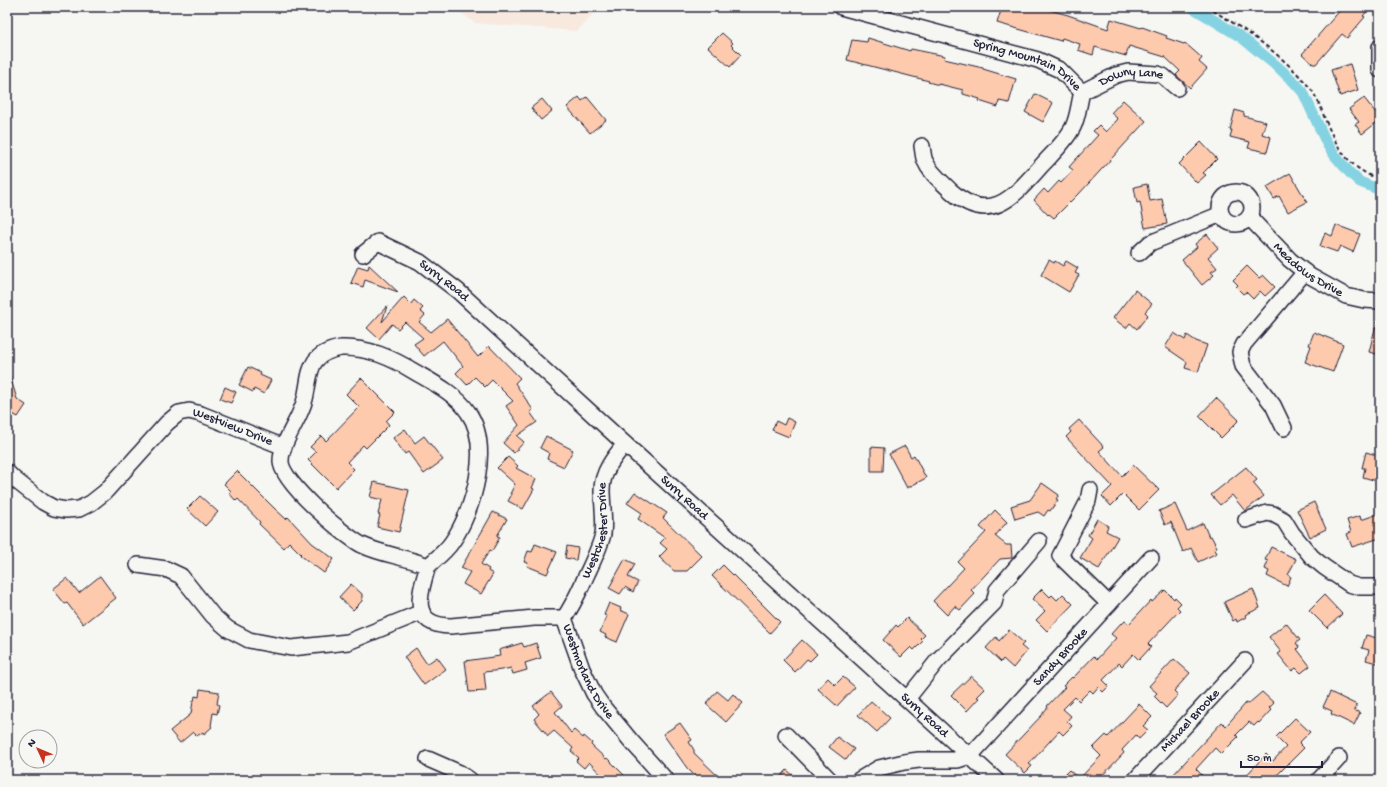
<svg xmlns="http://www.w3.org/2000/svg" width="1387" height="787" font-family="'Gochi Hand',sans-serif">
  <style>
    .built { fill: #f8e9de }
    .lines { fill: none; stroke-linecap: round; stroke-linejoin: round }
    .canal { stroke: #85d3e2; stroke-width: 11 }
    .building { fill: #fecaae; stroke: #22223b }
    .minor-casing { stroke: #22223b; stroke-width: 18 }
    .path { stroke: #22223b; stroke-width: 2; stroke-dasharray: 4 3; stroke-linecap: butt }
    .minor { stroke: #f6f6f2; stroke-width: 15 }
    .labels { text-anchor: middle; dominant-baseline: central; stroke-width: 3; stroke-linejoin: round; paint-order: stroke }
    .street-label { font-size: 13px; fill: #22223b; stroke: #f6f6f2 }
  </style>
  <rect width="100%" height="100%" fill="#f6f6f2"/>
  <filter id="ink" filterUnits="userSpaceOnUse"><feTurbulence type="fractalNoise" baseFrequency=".025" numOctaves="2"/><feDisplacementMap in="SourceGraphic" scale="8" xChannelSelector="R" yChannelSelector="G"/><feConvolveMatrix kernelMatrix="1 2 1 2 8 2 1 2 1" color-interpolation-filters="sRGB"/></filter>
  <g filter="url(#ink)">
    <path class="built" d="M453,7h147l-23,24 -102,-8z"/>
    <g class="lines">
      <path class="canal" d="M1192,7l49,30 37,30 17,16 8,9 24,52 9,13 14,16 10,9 20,8"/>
    </g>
    <path class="building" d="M1002,7h37l29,8 40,14 3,-10 30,9 1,-1 25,9 -1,2 18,6 1,-1 17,15 -3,4 8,7 -17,19 -14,-13 4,-4 -15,-14 -36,-11 -3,10 -31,-9 -2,8 -15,-5 2,-6 -18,-6 -1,3 -64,-18z
      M1343,7h28l-8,9 2,1 -18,21 -5,-4 -26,30h-3l-11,-10z
      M722,33l11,10 -2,2 10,10 -11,12 -22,-20z
      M868,38l42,13 1,-2 34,7 -1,3 39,9v1l33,10 -7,24 -10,-2 -1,6 -19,-6 1,-2 -17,-5v-4l-24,-6v1l-11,-3 1,-1 -82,-21 5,-20 15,2z
      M1350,64l8,26 -18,6 -9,-26z
      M1035,94l18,9 -10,19 -18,-10z
      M579,97l3,4 5,-4 19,23 -16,13 -23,-26z
      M1364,98l16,20v2l-18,14 -7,-10 4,-2 -10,-13z
      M542,99l10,12 -11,9 -10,-12z
      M1123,100l23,21 -68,74v-1l-24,24 -5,-4 -1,1 -14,-15 10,-11 4,4 11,-12 2,2 12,-13 -4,-3 29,-32 -5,-4 6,-6 7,7 12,-13 -7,-6z
      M1235,110l9,3v3l22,6 -4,12 9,3 -4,15 -19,-4 2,-6 -20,-5 2,-7h-2z
      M1201,142l16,17 -14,14 3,2 -9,8 -18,-19z
      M1290,173l17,29 -19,10 -9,-16 -5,3 -7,-12z
      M1147,184l3,17 12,-2 5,25 -22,4 -5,-26 -3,1 -3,-16z
      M1336,225l24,9 -7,18 -13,-6 -3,6 -17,-6 5,-13 7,3z
      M1207,234l11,14 -10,9 9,11 -6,4 3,3 -12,10 -20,-25 15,-13 -2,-3z
      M1049,260l5,3 1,-2 8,5 3,-5 12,7 -3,5 4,2 -10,17 -28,-17z
      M369,265l29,27 -33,-12 -2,7 -12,-4 7,-17 10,3z
      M1247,266l12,12 4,-3 12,12 -10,9 -5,-5 -7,8 -7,-7 -3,2 -7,-7 2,-2 -5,-5z
      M1135,290l17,14 -7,8 3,3 -11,14 -7,-6 -4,5 -13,-10z
      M404,297l7,7 3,-4 9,8 -3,3 5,4 -6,7 12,10 16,-13 31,38 11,-11 31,32 -5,5 18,27 -3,2 7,10 -20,14 7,6 -10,11 -11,-10 16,-18 -13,-19 7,-5 -21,-21 -7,7 -10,-10 -8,8 -11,-12 7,-7 -20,-25 -19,15 -10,-12 9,-6 -18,-16 -7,7 -6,-5 -13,15 -12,-11 20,-22 -5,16z
      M1377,321h3v34l-11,-3z
      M1314,332l29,12 -10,28 -28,-10 6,-16 -2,-1z
      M1174,333l11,7 2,-5 9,6 11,4 -9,27 -13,-4 2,-6 -22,-15z
      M248,367l13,6 -1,2 11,5 -7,14 -10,-5 -1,3 -14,-7z
      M9,373l8,26 9,6 -8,12 -11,-6v-37z
      M361,378l34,34 -9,9 3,4 -23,23 -3,-3 -16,17 7,7 -18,19 -28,-28 8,-8 -6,-5 11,-11 5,5 33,-34 -13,-13z
      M225,387l11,5 -5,11 -11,-4z
      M1216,398l23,22 -18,18 -22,-22z
      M787,418l8,4 -6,15 -17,-7 4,-9 8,4z
      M1079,420l25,27 -5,4 23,25 11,-11 26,25 -20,20 -16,-16 -12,12 -9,-10 10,-10 -46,-49 5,-5 -2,-3z
      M405,429l10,14 9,-7 19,24 -19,14 -16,-22 -3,2 -12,-16z
      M546,436l27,14 -9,17 -17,-8 2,-6 -9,-5z
      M905,446l6,11 3,-2 12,23 -19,10 -18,-34z
      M871,447l13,1 -1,23h-12z
      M1366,452l14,4v26l-17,-5 2,-9h-3z
      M508,457l10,9 -2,2 20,11 -4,9 2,1 -11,20 -15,-8 4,-7h-2l5,-10 -18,-16z
      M1246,467l11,13 -4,3 11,13 -19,15 -13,-16 -12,10 -9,-10z
      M237,471l37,37 12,11 2,-2 24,26 22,16 -10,14 -24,-18 1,-1 -12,-12 -5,6 -25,-24 1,-2 -22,-23 -2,2 -7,-8 2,-2 -7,-7z
      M374,482l35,8 -10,42 -22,-5 3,-12 -2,-1 4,-14 -12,-3z
      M1042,483l17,12 -3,4 2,1 -8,11 -2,-1 -4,6 -6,-4 -23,7 -4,-13 19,-6z
      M635,492l32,21 -4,5 39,38 -15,15h-13l-15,-14 8,-8 -7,-6 5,-5 -27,-19 4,-6 -15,-10z
      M200,496l18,16 -13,14 -18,-17z
      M1314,502l12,27 -16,8 -13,-27z
      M1175,504l12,27 16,-8 6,14 2,-1 6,11 -3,1 3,5 -19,9 -7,-14 -8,4 -12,-30 -6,3 -6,-14z
      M995,510l12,12 -12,14 11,9h5l1,13 -12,1 -29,31 4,4 -15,16 -5,-4 -8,9 -14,-14 31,-33 -6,-6 28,-30 -6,-5z
      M493,512l14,7 -10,17 3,1 -8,14 -2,-1 -9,14 8,5 -1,2 5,3 -12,20 -18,-10 7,-12 -9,-4z
      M1378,514l2,6v18l-28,9 -5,-13 4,-2 -4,-12 13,-4 1,4z
      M1097,519l11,7 -2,5 12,6 -19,32 -19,-11 12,-20 -4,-3z
      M535,544l22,8 -10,22 -20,-8 1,-3 -4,-1 4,-11 4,1z
      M567,546l11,2 -2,12 -11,-2z
      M1271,547l25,12 -8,16 3,2 -4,9 -20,-10 2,-5 -4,-2 3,-8 -3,-1z
      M625,559l10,5 -7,13 10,5 -5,10 -8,-5 -5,7 -11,-6z
      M723,565l57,57 -10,11 -58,-57z
      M100,576l16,22 -33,26 -16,-21 -2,1 -12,-15 14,-11 12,15z
      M351,584l11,10v7l-9,9 -14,-13z
      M1042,589l8,8 2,-2 5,5 6,-6 10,10 -26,27 -11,-11 9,-9 -13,-12z
      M1253,589l7,19 -13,6 -2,1 1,2 -9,5 -1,-3 -3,2 -9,-19z
      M1165,590l9,9 1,-2 6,6 -4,4 3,3 -32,34 3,3 -12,13 -6,-6 -11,12 -3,-3 -11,12 -5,5 6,6 -6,6 -5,-5 -5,6 -3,-3 -11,11 -4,-4 -12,12 8,7 -4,5 5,5 -9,9 -4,-4 -30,33 3,2 -7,7 -20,-19 38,-40v-1l5,-6 -1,-1 18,-19 -2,-1 9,-9 1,1 21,-22 3,3 19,-21 -5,-4 10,-11 1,1 3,-3 4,3 22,-24 1,2z
      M1324,595l18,19 -15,14 -18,-18z
      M609,603l12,5 -1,2 9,4 -12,28 -12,-5 1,-2 -6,-3 7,-16 -3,-1z
      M907,618l18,17 -4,4 2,2 -9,9 -3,-3 -10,10 -18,-17 13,-15 2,2z
      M1286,623l14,17 -4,3 3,4 -2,2 13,17 -9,7 -5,-5 -4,3 -14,-17 3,-2 -12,-15z
      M1009,630l15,13 -3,3 6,5 -14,17 -10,-9 -2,3 -15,-14 10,-11 3,4z
      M1366,635l14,4v25l-14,-4 3,-10 -7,-2z
      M802,640l15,14 -7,7 -3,-2 -12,13 -12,-12z
      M522,643l2,4 12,-4 5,15 -16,5 2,7 -14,4 -2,-6 -9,2 -18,2 2,19 -17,1 -4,-31 35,-5 -1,-6z
      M416,648l11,16 10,-7 9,12 -22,16 -20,-28z
      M1174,659l16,14 -16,18 4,4 -12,13 -12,-12 3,-3 -8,-7z
      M971,676l14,13 -8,8 2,1 -12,13 -16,-16z
      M843,677l12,10 -18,19 -19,-17 10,-11 7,7z
      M200,689l19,3 -2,12 2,1 -2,9 -4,-1 -2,13 1,1 -8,7 -1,-2 -6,4 -4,-4 -13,11 -10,-12 21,-17 2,-13h1l1,-5 4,1z
      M717,691l11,9 5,-6 10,9 -17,19 -20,-18z
      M551,692l11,14 -7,6 16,21 3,-3 9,8 1,-2 8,7 -1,2 15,14 1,-1 22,22h-23l-17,-18 -5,6 -8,-7 3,-3 -8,-7 2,-3 -19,-17 -6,5 -14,-17 5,-5 -6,-8z
      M1262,692l12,11 -5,5 2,2 -12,13 -1,-1 -4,4 -5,-4 -13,13 2,2 -17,17 -6,-6 -19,21 6,6 -5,5h-19l-5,-5 49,-53 4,4 20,-23 2,1z
      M1330,692l27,13 -3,5 6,3 -6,12 -23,-11 1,-3 -9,-4z
      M871,701l19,17 -13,14 -19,-17z
      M1139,704l13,13 -9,9 5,4 -9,9 -3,-4 -14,15 2,3 -26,27h-39l10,-10 10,9 22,-23 -8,-8 13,-13 2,2z
      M1295,718l15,14 -11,11 5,5 -32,32h-30l24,-26 7,7 13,-14 -10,-10z
      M680,723l12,17 -3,2 5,8v3l28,27h-23l-12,-12 -24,-34z
      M837,737l17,12 -8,11 -17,-13z
      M787,770l11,10h-20z"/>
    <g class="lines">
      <defs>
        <g id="minor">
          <path id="s1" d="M841,7l197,53 22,10 22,22c-3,11 -4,25 -9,35 -7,14 -20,26 -31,38 -27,30 -51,62 -91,26 -9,-9 -21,-18 -26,-30 -2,-4 -2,-10 -3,-15"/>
          <path d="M1380,47v23"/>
          <path id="s2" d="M1082,92l34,-17 12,-3 30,2 5,2 14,12"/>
          <circle cx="1236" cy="208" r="16"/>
          <path id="s3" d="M1249,217l41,43 20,16 36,20 18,4 16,1"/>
          <path d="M1139,253l11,-10 71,-29"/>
          <path id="s4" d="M363,254l15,-12 42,20 38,29 167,153 371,336"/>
          <path d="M341,348c27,-1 51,10 74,24 19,11 41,22 53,40 24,34 6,98 -16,130 -6,9 -15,16 -24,24 -21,-9 -45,-11 -66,-21 -18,-9 -82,-64 -81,-84 0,-19 19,-41 24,-62 6,-27 2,-45 36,-51z"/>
          <path d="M1284,428l-11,-23 -30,-39 -3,-14 4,-8 61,-72"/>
          <path id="s5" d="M7,472l7,7 29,23 11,6 12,2 13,-1 12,-6 14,-11 62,-69 12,-10 10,-2 12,3 83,33"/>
          <path d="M1090,490l-2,11 -28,55 49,48"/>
          <path d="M1246,520l21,-7 6,1 11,6 8,13 20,24 12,10 25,17 10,3h21"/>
          <path d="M138,565l28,4 15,7 32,40 15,13 21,11 42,8 57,-6 74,-30"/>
          <path d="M428,566c-8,26 -20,59 23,60l83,-8h30"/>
          <path id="s6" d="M564,618l18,51 12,25 9,13 28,34 35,39"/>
          <path id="s7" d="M564,618c10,-14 16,-29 23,-44 6,-13 13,-27 16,-40 2,-15 -1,-30 -1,-44 0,-18 12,-33 23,-46"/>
          <path d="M907,699l31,-39 56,-57 3,-13 42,-49"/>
          <path d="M786,735l44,45"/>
          <path d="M428,759l32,14 10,7"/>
          <path id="s8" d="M859,780l20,-12 25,-6 15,-2h39l12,-4 181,-198"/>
          <path id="s9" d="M1135,780l110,-119"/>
          <path d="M1319,780l20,-22"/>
        </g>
      </defs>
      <use href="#minor" class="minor-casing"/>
      <path class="path" d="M1207,7c39,23 74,46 103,81 7,9 11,20 15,31 13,31 23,48 55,61"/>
      <use href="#minor" class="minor"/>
    </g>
  </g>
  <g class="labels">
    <g class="street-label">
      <text stroke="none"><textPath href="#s1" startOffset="196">Spring Mountain Drive</textPath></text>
      <text stroke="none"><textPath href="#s2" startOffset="53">Downy Lane</textPath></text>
      <text stroke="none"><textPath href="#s3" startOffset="80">Meadows Drive</textPath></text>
      <text stroke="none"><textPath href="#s4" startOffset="96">Surry Road</textPath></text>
      <text stroke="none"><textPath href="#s5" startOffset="281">Westview Drive</textPath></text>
      <text stroke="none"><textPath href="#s4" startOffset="420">Surry Road</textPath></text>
      <text stroke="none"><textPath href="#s7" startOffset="95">Westchester Drive</textPath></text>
      <text stroke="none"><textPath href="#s8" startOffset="250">Sandy Brooke</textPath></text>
      <text stroke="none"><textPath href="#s6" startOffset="59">Westmorland Drive</textPath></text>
      <text stroke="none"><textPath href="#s4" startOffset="744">Surry Road</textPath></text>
      <text stroke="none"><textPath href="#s9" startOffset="81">Michael Brooke</textPath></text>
    </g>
  </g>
  <rect width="1387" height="787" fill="none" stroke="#f6f6f2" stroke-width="24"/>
  <rect x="12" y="12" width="1363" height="763" fill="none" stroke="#22223b" stroke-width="1.5" filter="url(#ink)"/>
  <g transform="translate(38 749) rotate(314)"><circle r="19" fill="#f6f6f2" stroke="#a1a1a9"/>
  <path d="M0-3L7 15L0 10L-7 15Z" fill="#c8321e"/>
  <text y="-6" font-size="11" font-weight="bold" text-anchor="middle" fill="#22223b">N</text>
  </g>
  <path d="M1241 761v6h81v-6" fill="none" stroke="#22223b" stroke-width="2"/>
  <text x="1247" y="761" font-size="12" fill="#22223b" stroke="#f6f6f2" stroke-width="3" paint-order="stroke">50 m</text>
</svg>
